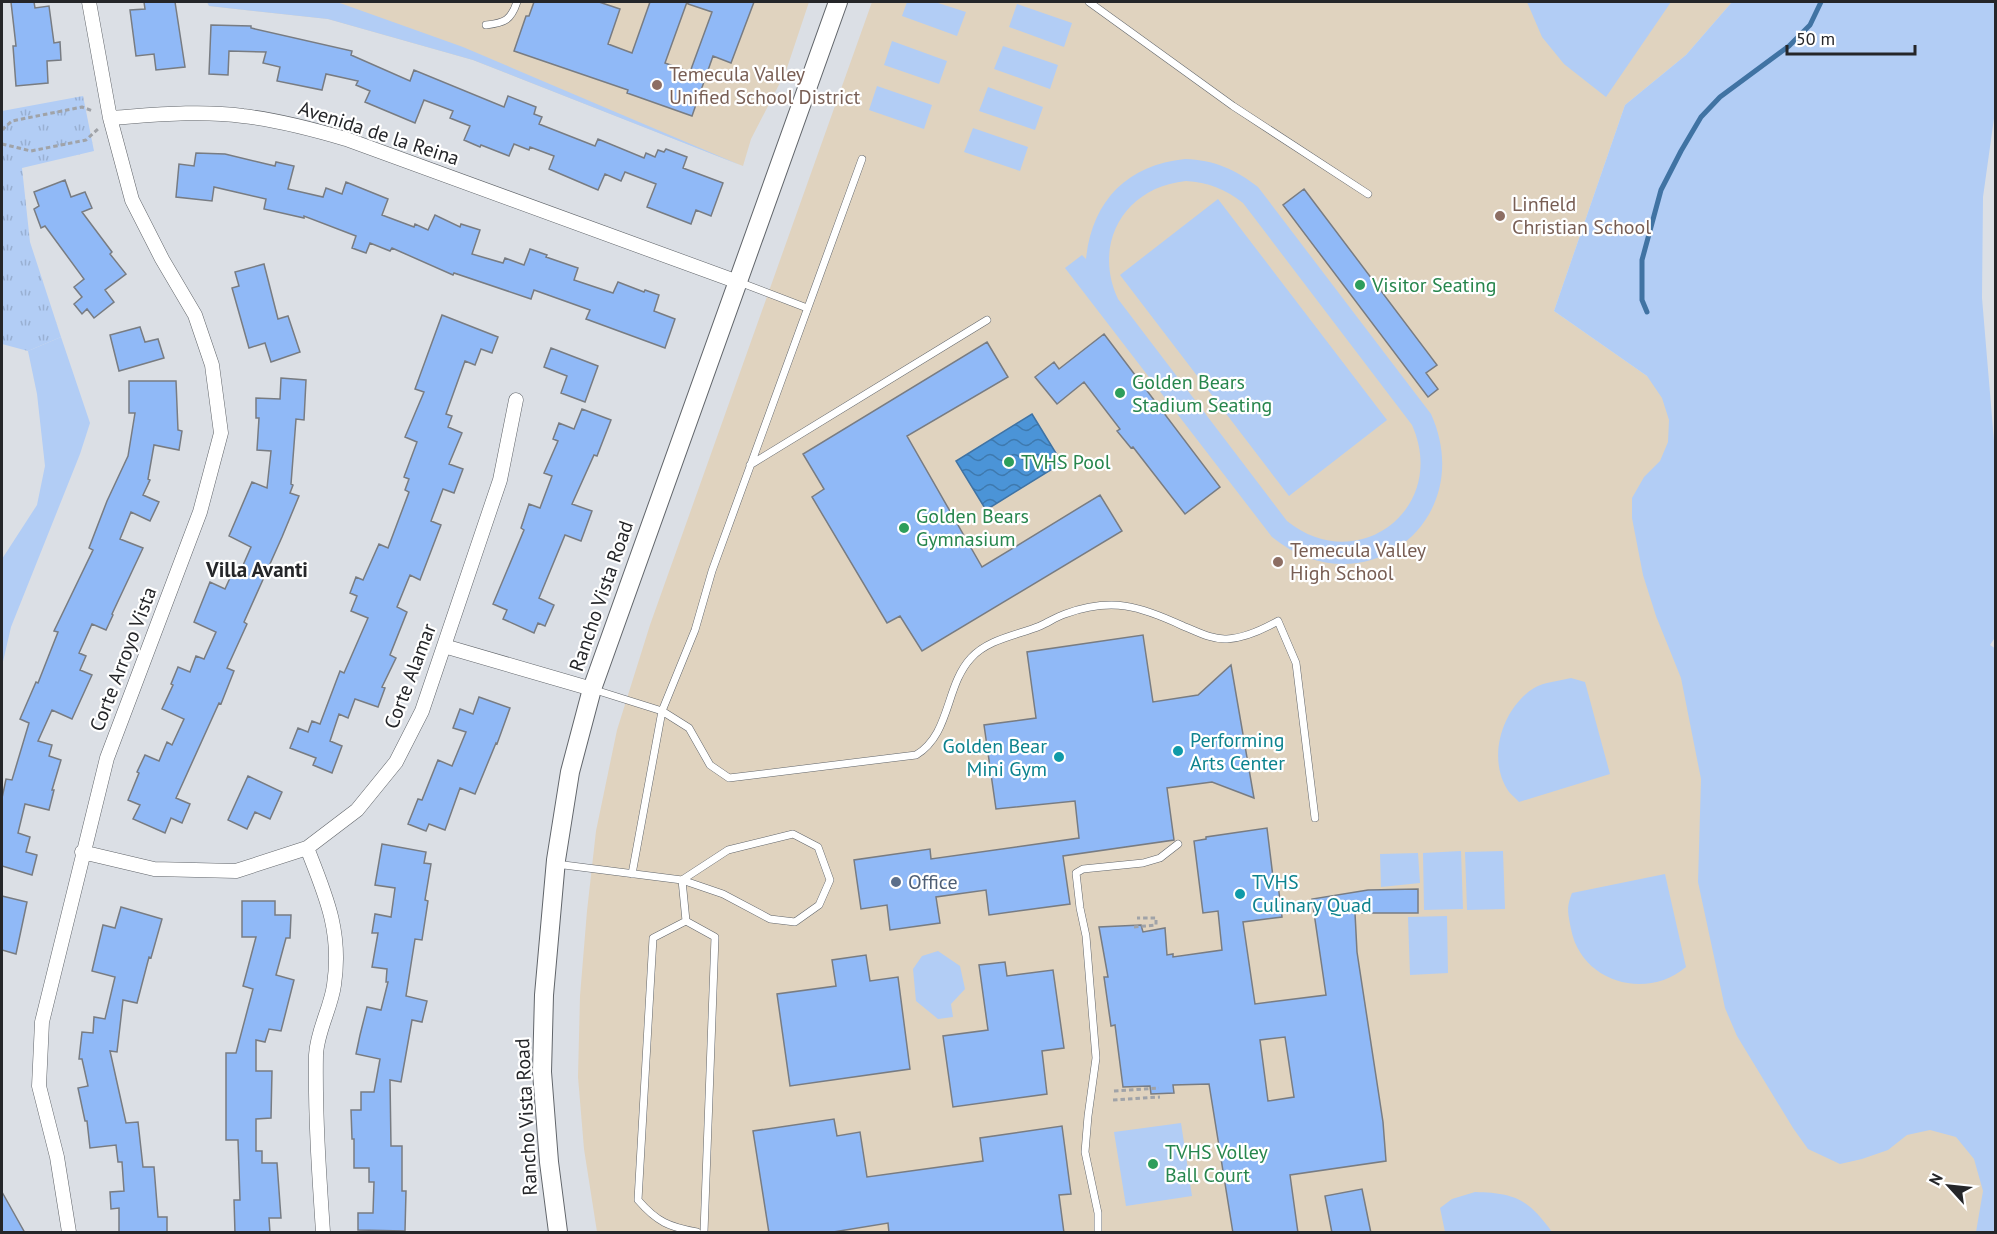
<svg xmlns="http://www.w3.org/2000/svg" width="1997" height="1234" font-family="'PT Sans',sans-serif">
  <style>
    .education { fill: #e0d3bf }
    .green { fill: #b2cdf5; fill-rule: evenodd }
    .park { fill: url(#park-tufts) }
    .water { fill: url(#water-waves); stroke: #4073a3; stroke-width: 1.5 }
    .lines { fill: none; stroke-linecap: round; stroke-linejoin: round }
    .stream { stroke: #4073a3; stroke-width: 5 }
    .building { fill: #90b9f7; stroke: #787c82; stroke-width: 1.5; fill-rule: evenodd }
    .service-casing { stroke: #61656a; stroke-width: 8 }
    .minor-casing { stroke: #61656a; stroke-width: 15 }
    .secondary-casing { stroke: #61656a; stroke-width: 20 }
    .path { stroke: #a0a3a8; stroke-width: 3; stroke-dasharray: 4.5 3; stroke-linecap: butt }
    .service { stroke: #fff; stroke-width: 7 }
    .minor { stroke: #fff; stroke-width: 14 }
    .secondary { stroke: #fff; stroke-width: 18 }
    .education-dot { fill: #8d6e63; stroke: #fff; stroke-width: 2 }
    .leisure-dot { fill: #2e9e5b; stroke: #fff; stroke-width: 2 }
    .culture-dot { fill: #0f9aa8; stroke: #fff; stroke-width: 2 }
    .service-dot { fill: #5c6f8a; stroke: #fff; stroke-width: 2 }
    .labels { text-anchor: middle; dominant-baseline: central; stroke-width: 4.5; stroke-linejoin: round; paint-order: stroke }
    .education-label { font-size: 20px; fill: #785e54; stroke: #fff; text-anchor: start }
    .street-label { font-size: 20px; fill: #252629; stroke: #fff }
    .leisure-label { font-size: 20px; fill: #27864d; stroke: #fff; text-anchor: start }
    .culture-label { font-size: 20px; fill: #0d838f; stroke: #fff; text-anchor: start }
    .service-label { font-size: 20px; fill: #4e5e75; stroke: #fff; text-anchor: start }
    .neighbourhood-label { font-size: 21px; font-weight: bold; fill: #252629; stroke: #fff }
  </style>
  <defs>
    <pattern id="park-tufts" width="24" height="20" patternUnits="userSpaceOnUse" patternTransform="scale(1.5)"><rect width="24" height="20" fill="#b2cdf5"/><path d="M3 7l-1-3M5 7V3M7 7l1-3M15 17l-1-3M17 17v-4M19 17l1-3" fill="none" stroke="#99b0d2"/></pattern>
    <pattern id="water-waves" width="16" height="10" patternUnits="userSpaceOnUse" patternTransform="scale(1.5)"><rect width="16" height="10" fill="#4b94d7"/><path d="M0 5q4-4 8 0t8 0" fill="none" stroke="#3e79ae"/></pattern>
  </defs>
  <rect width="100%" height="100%" fill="#dbdfe5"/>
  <path class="education" d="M207,2h602l-23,69 -35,68 -8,27 -270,-106 -145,-41 -119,-13z
    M872,2h860l-46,53 -61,50 -71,206 93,65 348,273v583h-1398l-13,-83 -6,-72 2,-81 7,-85 9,-80 21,-101 33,-105z"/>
  <path class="green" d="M207,2h130l126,45 277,118 -267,-105 -145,-41 -119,-13z
    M907,2h28l31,10 -9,24 -55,-20z
    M1527,2h144l-65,95 -42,-33 -22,-27z
    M1732,2h263v109l-12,86 -1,101 12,143 2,195 -6,9 6,4 -1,583h-19l7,-41 -9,-32 -18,-22 -26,-7 -23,5 -19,15 -26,9 -22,5 -32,-15 -15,-21 -56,-92 -12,-28 -27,-126 3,-103 -20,-101 -25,-62 -13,-41 -11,-57v-20l12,-21 16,-16 8,-19 1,-22 -7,-22 -15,-22 -93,-65 71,-206 61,-50z
    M1017,4l55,19 -8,24 -55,-20z
    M892,41l55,20 -8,23 -55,-19z
    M1003,46l55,19 -8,24 -56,-20z
    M877,86l55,19 -8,24 -55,-19z
    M988,87l55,20 -8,23 -56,-19z
    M973,128l55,19 -8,24 -56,-19z
    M1185,159c29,1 50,10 73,28l173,227c48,107 -68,197 -159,123l-207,-269 17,-13 4,4c6,-58 41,-94 99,-100zM1186,181c22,1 39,8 57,22l169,222c37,83 -54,153 -125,96l-169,-222c-26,-56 7,-112 68,-118z
    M1218,199l169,221 -98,76 -169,-221z
    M61,337l29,86 -10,31 -69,173 -9,39v-107l35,-54 8,-39 -8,-72 -9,-43z
    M1571,678l14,4 25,92 -91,28c-3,-3 -7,-7 -10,-10 -23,-33 -7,-84 25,-104 10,-6 25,-7 37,-10z
    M1461,851l2,58 -39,1 -1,-57z
    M1503,851l2,58 -38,1 -2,-58z
    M1418,853l2,30 -39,4 -1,-33z
    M1665,874l21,93c-40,34 -105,15 -115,-38 -3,-16 -5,-21 1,-36z
    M1447,916l1,57 -38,2 -2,-58z
    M938,951l22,15 5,23 -14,15 2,13 -15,2 -22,-18 -3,-32 9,-13z
    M1181,1123l11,73 -66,10 -12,-74z
    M1475,1192c40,1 53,7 77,40h-107l-5,-24 12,-9z"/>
  <path class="park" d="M83,96l11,55 -72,17 8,74 31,95 -33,14 -26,-7v-233z"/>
  <path class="water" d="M1032,414l30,49 -76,47 -30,-49z"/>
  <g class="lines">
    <path class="stream" d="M1647,312l-5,-12v-40l19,-70 20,-39 20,-34 19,-20 69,-51 21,-21 11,-23"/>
  </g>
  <path class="building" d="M11,2h23l1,6 14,-2 5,37 6,-1 1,18 -14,1 1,22 -32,3 -3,-40h3z
    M144,2h31l10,65 -29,3 -2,-16 -18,2 -6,-46 15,-1z
    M534,2h65l21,7 -12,35 24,9 18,-51h37l-22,61 25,9 22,-60 -24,-8v-2h66l-23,61 -18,-7 -21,60 -65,-23 1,-3 -114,-39 12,-35h3z
    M211,25l40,1v2l101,23 -1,4 59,26 4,-11 90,37 4,-11 28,11 -2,7 8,3 -3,7 56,22 3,-7 46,19 2,-5 9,4 3,-7 6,2 2,-3 21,8 -4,11 40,15 -12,33 -15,-6 -5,14 -44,-17 9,-23 -31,-12 -4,9 -16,-7 -7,16 -49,-21 5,-13 -24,-9 -1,3 -15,-6 -5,12 -28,-11 -1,2 -16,-7 6,-14 -20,-8 3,-7 -29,-11 -9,23 -50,-21 5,-11 -14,-6 2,-4 -32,-7 -4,16 -45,-9 3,-14 -17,-4 3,-11 -37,-1 -1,24 -19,-1z
    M196,153l29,1 50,12 1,-4 18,4 -6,23 35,8 3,-9 16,6 4,-12 42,17 -6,16 32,12 1,-3 13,6 7,-15 25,12 1,-3 19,6 -8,24 31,9 2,-5 19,7 6,-16 17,6 -1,2 32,11 -4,12 39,13 5,-11 26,10 1,-2 14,5 -5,16 21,8 -10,29 -79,-29 4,-9 -56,-20 -3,9 -77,-26 -1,2 -61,-27 -2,3 -20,-8 -4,10 -14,-5 4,-12 -52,-20v2l-40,-9 2,-10 -52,-12 -2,14 -36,-4 3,-33 15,2z
    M65,180l6,17 14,-5 7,16 -10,4 30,40 -2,2 16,20 -21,16 9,12 -20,16 -7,-9 -5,5 -8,-10 8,-7 -8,-10 10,-8 -39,-53 -4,2 -7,-19 5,-3 -5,-14z
    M1304,189l133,176 -11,8 12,16 -10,8 -145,-192z
    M264,264l14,55 10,-3 12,36 -29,10 -6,-19 -16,5 -17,-60 7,-2 -4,-14z
    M442,315l56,22 -6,16 -11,-4 -6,16 -10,-4 -19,53 6,2 -4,11 14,6 -13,31 14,5 -9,24 -11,-4 -12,32 10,4 -21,55 -10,-5 -13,32 10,5 -17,43 6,3 -14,29 3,1 -7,19 -23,-8 -7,19 -9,-4 -9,27 12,5 -10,27 -19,-8 3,-7 -26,-10 8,-20 10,4 4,-11 8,3 20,-53 4,2 24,-55 -17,-7 6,-15 -7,-3 6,-16 7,3 16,-36 9,4 21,-56 -4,-2 4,-11 -5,-2 13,-35 -12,-5 19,-45 -9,-3z
    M140,327l5,15 13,-3 6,19 -45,13 -9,-36z
    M1104,334l116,153 -35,27 -52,-67 -2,1 -14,-17 3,-2 -36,-47 -27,22 -22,-27 19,-15 5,7z
    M987,342l21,35 -101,59 75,131 118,-72 22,36 -200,120 -22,-35 -13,7 -75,-126 12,-8 -21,-35z
    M551,348l47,18 -13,36 -24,-9 6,-17 -23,-9z
    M281,378l25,2 -2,40 -8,-1 -5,65 2,1 -3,8 9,3 -17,41 -38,85 3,2 -20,44 7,3 -13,33 -2,-1 -43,95 14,6 -8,19 -11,-5 -6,15 -32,-14 7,-14 -12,-5 11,-27 -2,-1 8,-17 14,6 8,-19 5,3 12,-26 -22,-10 11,-24 -2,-1 7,-17 12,5 6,-16 8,3 12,-27 -22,-10 16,-40 15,7 9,-20 6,3 11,-25 -22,-11 23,-54 15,6 4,-37 -14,-1 2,-32h-3v-20l24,1z
    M129,381h47l2,49 4,1 -3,19 -25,-5 -6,34 2,1 -7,15 16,7 -9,19 -19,-9 -11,27 23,9 -31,66 1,1 -7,15 -14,-6 -13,29 7,3 -6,14 12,5 -20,44 -20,-9 -14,31 14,4 -3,11 12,4 -9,30h2l-5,20 -24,-6 -7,29 12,4 -4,15 11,3 -5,20 -30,-9v-68l4,-19 6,1 17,-57 -9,-4 16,-37 2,1 20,-51 -4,-1 39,-81 -4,-2 18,-47 21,-45 7,-43h-6z
    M582,409l29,11 -14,36 -3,-1 -22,49 20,7 -11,30 -16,-6 -26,63 15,7 -9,21 -7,-3 -4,10 -31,-14 4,-9 -14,-6 31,-74 -3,-2 8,-24 11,4 12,-32 -8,-3 14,-32 -5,-2 6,-16 15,6z
    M1143,635l10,67 45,-7 33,-30 23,133 -42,-16 -45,6 7,52 -111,16 7,48 -81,11 -3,-25 -50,7 4,26 -50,7 -3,-25 -26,4 -7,-49 76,-11 1,10 148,-21 -4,-37 -79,8 -12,-84 52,-7 -9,-66z
    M479,697l31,11 -13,36 -1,-1 -21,51 -15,-6 -15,42 -16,-6 -3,7 -18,-7 10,-25 4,1 16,-40 14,6 14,-34 -13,-4 7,-19 13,5z
    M248,776l34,16 -12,27 -15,-7 -8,17 -19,-9z
    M1267,828l6,49 4,-1 5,41 -39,5 12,82 71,-9 -14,-96 56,-9 50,-1v24h-63l2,39 26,170 3,39 -96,14 8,58h-65l-24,-149 -36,1 1,8 -23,1 -1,-8 -27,1 -8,-62 -4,1 -7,-49h4l-9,-50 42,-2 2,7 22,-4 2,27 6,-1v3l49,-7 -4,-39 -15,2 -9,-72 12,-2v-2zM1285,1037l9,60 -26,4 -8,-61z
    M382,844l44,8 -2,11 7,1 -6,36 3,1 -6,39 -7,-1 -9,57 21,5 -5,21 -10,-2 -11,62 -11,-2 1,66h11v45h4l-1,40 -47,-1v-17h15l1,-31h-5v-14h-15v-29h-2l-1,-29h10v-18h13l6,-33 -24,-5 4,-19 7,-28 14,3 7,-28h-2l1,-13 -15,-2 6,-34h-6l3,-19 16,3 4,-29 -20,-3z
    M2,896l25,6 -11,52 -14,-4z
    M242,901h33v14h16l-1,23h-4l-10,37 18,5 -13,51 -12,-2 -4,13 -9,-2v31h16l-1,47 -15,1v32h6v12h15l4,55h-12l1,15h-35l-1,-33h6l-2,-60h-12v-87h10l17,-64 -10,-3 13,-49h-14z
    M121,907l41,12 -11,39 -2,-1 -12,46 -14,-3 -6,52 -7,-1 16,72 12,-1 5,45h11l4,50h9v16h-48v-25l-8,1 -1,-17 14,-1 -2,-29h-4l-2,-17 -26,3 -3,-27h-2l-7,-33 10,-2 -6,-27h-3l3,-27 11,1 1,-16 11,2 10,-42 -23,-6 11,-46 12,3z
    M866,955l4,26 28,-4 12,92 -120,17 -13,-92 59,-8 -4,-26z
    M1005,962l2,14 46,-6 11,78 -22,3 5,43 -94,13 -10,-71 45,-6 -9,-65z
    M834,1119l3,17 23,-4 7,45 116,-16 -3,-23 82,-12 9,68 -12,1 5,38h-175l-1,-10 -61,10h-58l-16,-102z
    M1362,1189l9,44h-39l-7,-37z
    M2,1192l23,41h-23z"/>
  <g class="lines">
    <defs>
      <path id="service" d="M1089,2l144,104 135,88
        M486,25c19,-2 25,-5 31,-23
        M739,282l68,26
        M750,465l237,-145
        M592,689l70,22 27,17 21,37 19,13 187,-23c35,-21 29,-69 55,-97 17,-19 47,-23 69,-32 9,-4 16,-9 25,-12 47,-17 75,-8 118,12 13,5 29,14 44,13 18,-1 35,-9 51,-18l18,42 19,155
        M793,834l25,13 12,33 -11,25 -24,17 -25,-3 -47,-25 -41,-14 46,-30z
        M556,864l126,16 4,41
        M632,874l30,-163 33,-81 17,-59 150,-412
        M697,1232c-28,-5 -40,-10 -59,-32l15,-262 33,-17 29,16 -11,295
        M1098,1232v-19l-13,-61 3,-36 8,-58 -10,-122 -6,-28 -4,-35 7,-4 60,-6 17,-5 18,-14"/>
      <path id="minor" d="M110,118c43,-3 90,-8 133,-2 35,4 69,13 103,23l392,143
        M444,646l148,43
        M307,848c19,48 35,84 27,137 -3,23 -17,46 -18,70 -1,59 3,118 7,177
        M82,852l72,17 82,2 71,-23 50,-38 39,-48 26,-51 78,-231 16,-80
        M69,1232l-12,-75 -18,-71 3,-64 65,-264 93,-246 21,-79 -9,-68 -17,-50 -33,-56 -30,-59 -22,-82 -21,-116"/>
      <path id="secondary" d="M558,1232l-9,-70 -7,-90 2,-77 12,-135 14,-88 22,-83 246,-687"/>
    </defs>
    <use href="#service" class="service-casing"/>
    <use href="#minor" class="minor-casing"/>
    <use href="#secondary" class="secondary-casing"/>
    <path class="path" d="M2,130l10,-9 70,-14 11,4
      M2,144l29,7 55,-11 12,-11
      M1134,927l22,-2v-7h-19
      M1114,1091l45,-3
      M1113,1100l47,-3"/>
    <use href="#service" class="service"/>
    <use href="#minor" class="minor"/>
    <use href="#secondary" class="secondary"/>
  </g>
  <g class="education-dot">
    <circle cx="657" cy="85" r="6"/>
    <circle cx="1500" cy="216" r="6"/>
    <circle cx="1278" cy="562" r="6"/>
  </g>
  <g class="leisure-dot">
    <circle cx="1360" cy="285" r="6"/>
    <circle cx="1120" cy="393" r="6"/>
    <circle cx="1009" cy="462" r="6"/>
    <circle cx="904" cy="528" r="6"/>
    <circle cx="1153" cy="1164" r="6"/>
  </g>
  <g class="culture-dot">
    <circle cx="1178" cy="751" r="6"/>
    <circle cx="1059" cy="757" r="6"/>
    <circle cx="1240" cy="894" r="6"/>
  </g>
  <circle class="service-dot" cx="896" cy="882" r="6"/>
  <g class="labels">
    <g class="education-label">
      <text x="669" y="74">Temecula Valley<tspan x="669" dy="23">Unified School District</tspan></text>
      <text x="1512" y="204">Linfield<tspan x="1512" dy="23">Christian School</tspan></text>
      <text x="1290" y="550">Temecula Valley<tspan x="1290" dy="23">High School</tspan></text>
    </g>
    <g class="street-label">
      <text transform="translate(379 133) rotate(18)">Avenida de la Reina</text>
      <text transform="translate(601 596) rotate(-71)">Rancho Vista Road</text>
      <text transform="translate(123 659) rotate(-69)">Corte Arroyo Vista</text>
      <text transform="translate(410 676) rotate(-69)">Corte Alamar</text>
      <text transform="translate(526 1117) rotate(-93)">Rancho Vista Road</text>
    </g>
    <g class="leisure-label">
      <text x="1372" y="285">Visitor Seating</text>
      <text x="1132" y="382">Golden Bears<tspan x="1132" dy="23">Stadium Seating</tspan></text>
      <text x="1021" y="462">TVHS Pool</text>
      <text x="916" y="516">Golden Bears<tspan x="916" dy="23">Gymnasium</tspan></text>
      <text x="1165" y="1152">TVHS Volley<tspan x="1165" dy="23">Ball Court</tspan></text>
    </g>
    <g class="culture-label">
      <text x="1190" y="740">Performing<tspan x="1190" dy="23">Arts Center</tspan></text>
      <text x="1047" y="746" text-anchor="end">Golden Bear<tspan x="1047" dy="23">Mini Gym</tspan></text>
      <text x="1252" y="882">TVHS<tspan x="1252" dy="23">Culinary Quad</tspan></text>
    </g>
    <g class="service-label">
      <text x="908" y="882">Office</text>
    </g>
    <g class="neighbourhood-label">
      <text x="257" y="569">Villa Avanti</text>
    </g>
  </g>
  <rect width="1997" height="1234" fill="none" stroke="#252629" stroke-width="6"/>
  <g transform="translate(1949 1186) rotate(297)" stroke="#ffffff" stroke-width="4.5" paint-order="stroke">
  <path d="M0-4.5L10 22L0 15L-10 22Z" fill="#252629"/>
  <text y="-9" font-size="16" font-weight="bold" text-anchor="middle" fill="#252629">N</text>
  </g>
  <path d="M1787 45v9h128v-9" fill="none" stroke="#252629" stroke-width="3"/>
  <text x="1796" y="45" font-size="18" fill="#252629" stroke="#ffffff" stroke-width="4.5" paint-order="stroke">50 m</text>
</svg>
